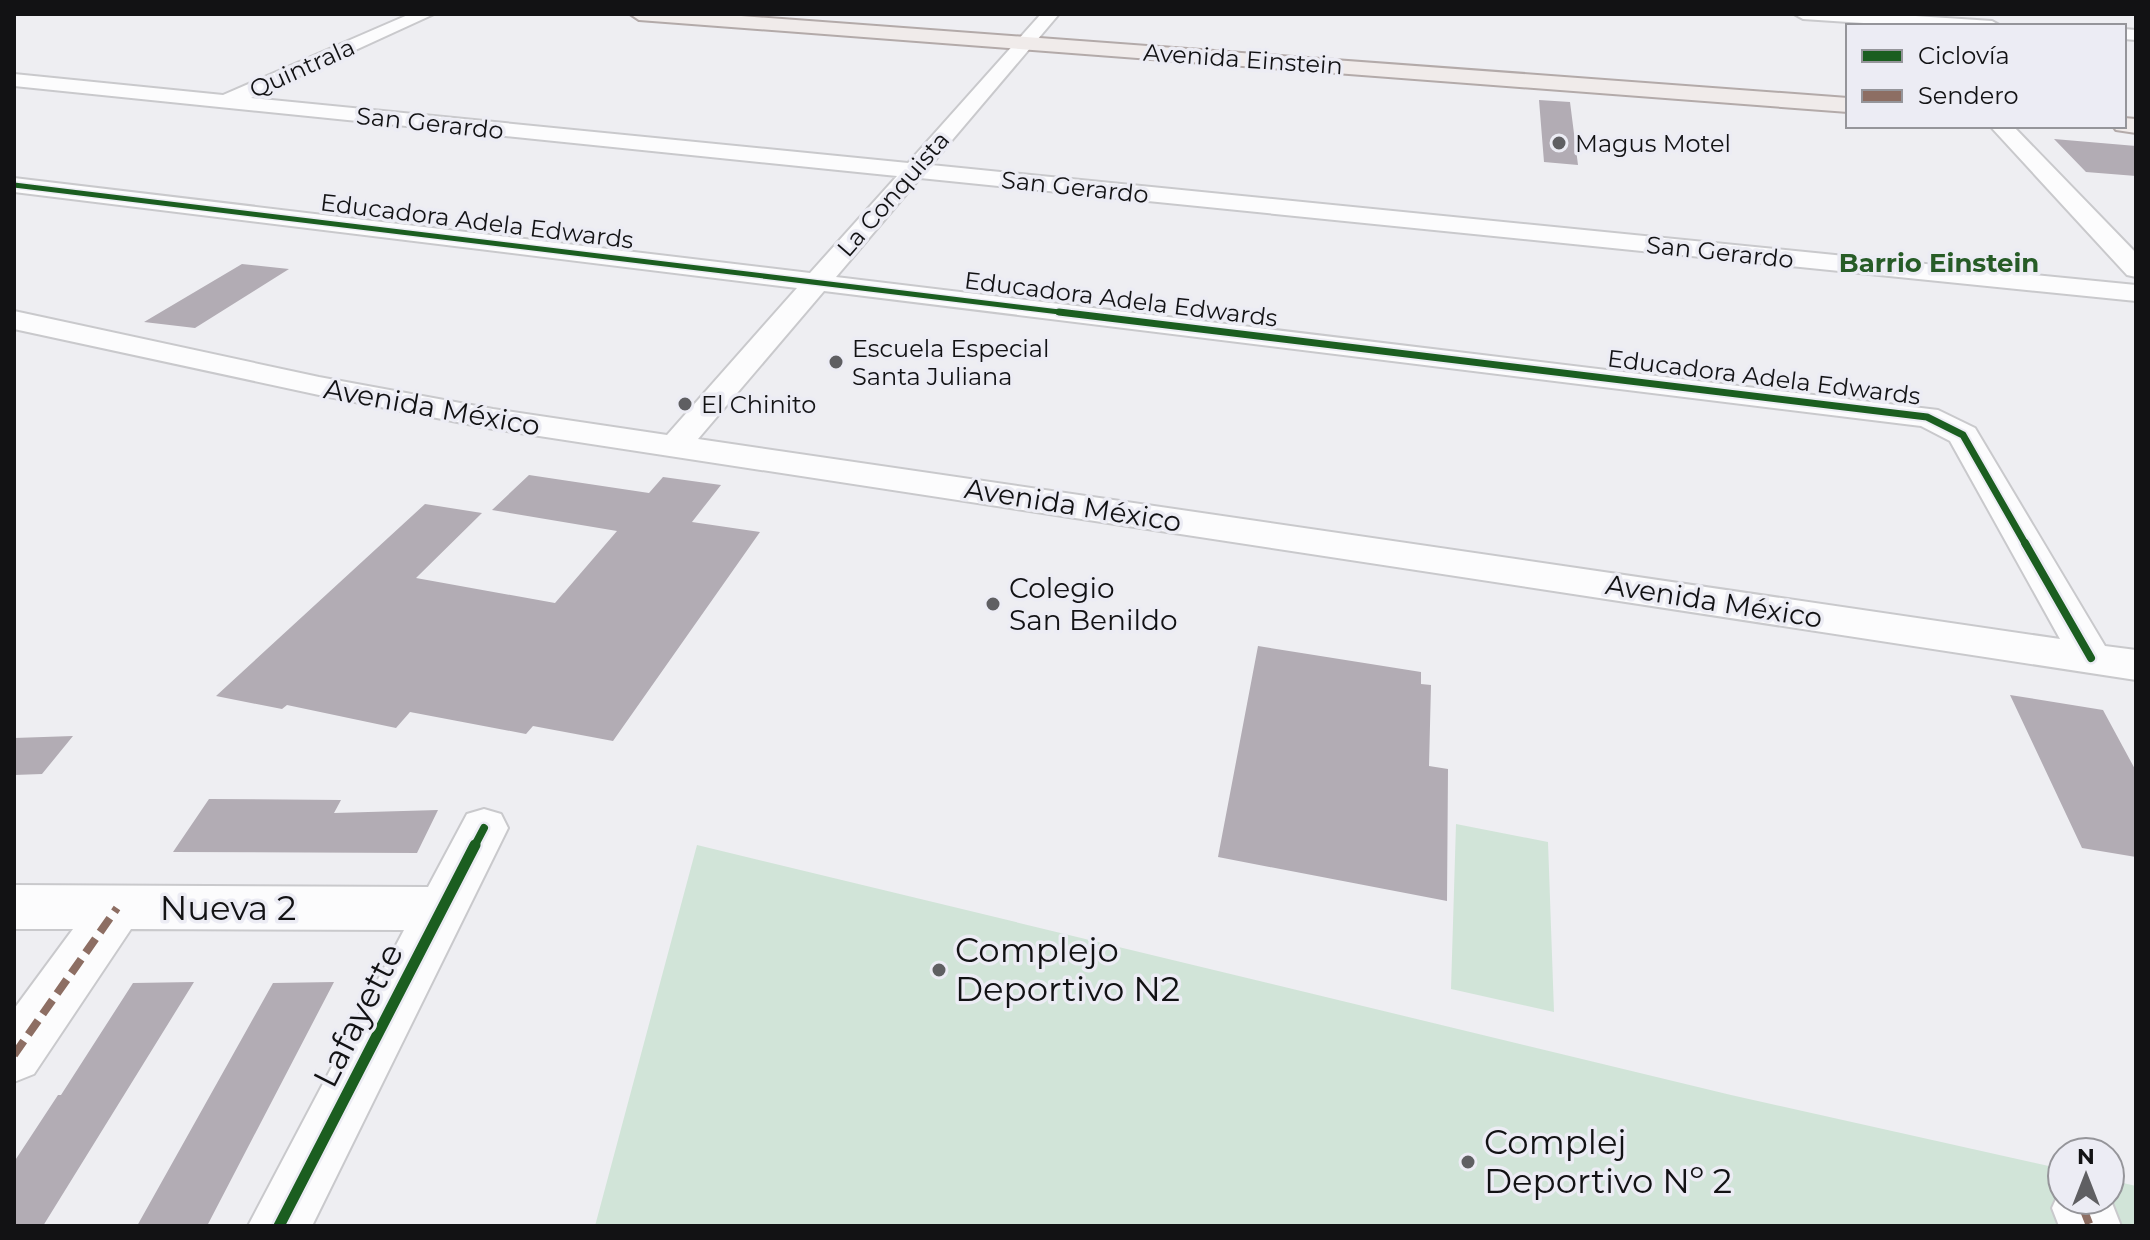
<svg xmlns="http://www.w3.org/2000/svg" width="2150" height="1240" font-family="Montserrat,sans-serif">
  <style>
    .green { fill: #d1e4d8 }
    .building { fill: #b2acb4 }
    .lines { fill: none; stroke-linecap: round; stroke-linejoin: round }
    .minor-casing { stroke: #c9c9cc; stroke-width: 4 }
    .major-casing { stroke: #b3aaa9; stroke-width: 4 }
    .minor { fill: #fcfcfd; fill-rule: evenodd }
    .major { fill: #f0ebea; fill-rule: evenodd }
    .quiet { stroke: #8d6e63; stroke-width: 8; stroke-dasharray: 17 8; stroke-linecap: butt }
    .cycleway-far3-casing { stroke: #ececf4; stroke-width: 8 }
    .cycleway-far2-casing { stroke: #ececf4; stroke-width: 11 }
    .cycleway-far1-casing { stroke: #ececf4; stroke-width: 13 }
    .cycleway-casing { stroke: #ececf4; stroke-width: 16 }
    .cycleway-far3 { stroke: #1b5e20; stroke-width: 5 }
    .cycleway-far2 { stroke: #1b5e20; stroke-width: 7 }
    .cycleway-far1 { stroke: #1b5e20; stroke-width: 8 }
    .cycleway { stroke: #1b5e20; stroke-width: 11 }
    .poi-dot { fill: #5f5f62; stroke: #ececf4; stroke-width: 3 }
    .labels { text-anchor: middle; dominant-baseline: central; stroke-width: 7; stroke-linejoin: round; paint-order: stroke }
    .far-street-label { font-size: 24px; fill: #121214; stroke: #ececf4 }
    .far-poi-label { font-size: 24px; fill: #121214; stroke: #ececf4; text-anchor: start }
    .far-neighbourhood-label { font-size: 26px; font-weight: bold; fill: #275c27; stroke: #ececf4 }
    .street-label { font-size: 28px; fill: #121214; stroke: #ececf4 }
    .poi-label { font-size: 28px; fill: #121214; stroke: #ececf4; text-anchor: start }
    .near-street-label { font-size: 34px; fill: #121214; stroke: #ececf4 }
    .near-poi-label { font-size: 34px; fill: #121214; stroke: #ececf4; text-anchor: start }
  </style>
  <rect width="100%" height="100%" fill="#eeeef2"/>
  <path class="green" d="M1456,824l92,18 6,170 -103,-23z
    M697,845l1034,250 331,74v31h48v-20l26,6v40h-1541z"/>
  <path class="building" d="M1539,100l31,2 8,63 -34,-3z
    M2054,139l82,7v30l-50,-4z
    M242,264l47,5 -94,59 -51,-6z
    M529,475l120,18 14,-16 58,8 -29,37 68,10 -147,209 -80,-15 -7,8 -116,-22 -14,16 -109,-23 -5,4 -66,-13 209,-192 57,9 -66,65 139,25 62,-72 -125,-21z
    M1258,646l163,26v12l10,1 -2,81 19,3 -1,132 -229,-44z
    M2010,695l93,15 33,61v86l-54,-9z
    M73,736l-31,38 -28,1v-37z
    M209,799l132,1 -7,13 104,-3 -21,43 -244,-1z
    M194,982l-151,244h-29v-64l44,-67h3l72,-112z
    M334,982l-127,244h-70l136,-243z"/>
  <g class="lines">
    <defs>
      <path id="minor" d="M410,14h24l-183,84 657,65 133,-149h18l-128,151 1205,120v16l-1216,-123 -84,99 1102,133 37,18 130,218 31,4v30l-1643,-251 -174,-34 -305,-66v-18l305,66 174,32 174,26 130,-147 -783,-96v-14l796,95 87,-97 -883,-90v-12l209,21zM824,291l1097,135 29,15 110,198 -1362,-200z
        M1794,14h91l107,7 9,5h-92l-106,-7z
        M2124,29l12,1v10l-12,-1z
        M1990,126h23l123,127v24l-9,-2z
        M484,809l17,5 7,14 -196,398h-64l156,-296 -273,-1 -97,145 -20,8v-73l59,-80h-59v-44l414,2 39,-73z
        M2062,1186v14l48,-2 11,28h-62l-7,-18z"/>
      <path id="major" d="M630,14h85l1133,84v14l-1209,-92z
        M2124,118l12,1v14l-20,-3 -3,-4h11z"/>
    </defs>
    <use href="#minor" class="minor-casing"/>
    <use href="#major" class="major-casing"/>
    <use href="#minor" class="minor"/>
    <use href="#major" class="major"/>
    <path class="quiet" d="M14,1055l103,-147
      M2083,1208l7,18"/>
    <defs>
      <path id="cycleway-far3" d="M14,185l1062,129"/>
      <path id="cycleway-far2" d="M1059,312l868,105 36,18 63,110"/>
      <path id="cycleway-far1" d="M2025,543l66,115
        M474,847l10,-19"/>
      <path id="cycleway" d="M279,1226l196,-381"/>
    </defs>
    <use href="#cycleway-far3" class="cycleway-far3-casing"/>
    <use href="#cycleway-far2" class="cycleway-far2-casing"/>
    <use href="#cycleway-far1" class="cycleway-far1-casing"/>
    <use href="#cycleway" class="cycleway-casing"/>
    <use href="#cycleway-far3" class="cycleway-far3"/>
    <use href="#cycleway-far2" class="cycleway-far2"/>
    <use href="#cycleway-far1" class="cycleway-far1"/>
    <use href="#cycleway" class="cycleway"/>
  </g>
  <g class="poi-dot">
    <circle cx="1559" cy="143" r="8"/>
    <circle cx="836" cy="362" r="8"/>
    <circle cx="685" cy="404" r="8"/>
    <circle cx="993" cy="604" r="8"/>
    <circle cx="939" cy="970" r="8"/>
    <circle cx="1468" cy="1162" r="8"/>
  </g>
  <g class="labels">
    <g class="far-street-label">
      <text transform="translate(1243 59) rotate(4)">Avenida Einstein</text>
      <text transform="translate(302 68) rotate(-24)">Quintrala</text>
      <text transform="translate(430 123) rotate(6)">San Gerardo</text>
      <text transform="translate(1075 187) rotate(6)">San Gerardo</text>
      <text transform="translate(893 194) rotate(-49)">La Conquista</text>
      <text transform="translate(477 221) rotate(7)">Educadora Adela Edwards</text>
      <text transform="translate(1720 252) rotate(6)">San Gerardo</text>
      <text transform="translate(1121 299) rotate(7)">Educadora Adela Edwards</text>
      <text transform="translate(1764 377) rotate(7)">Educadora Adela Edwards</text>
    </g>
    <g class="far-poi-label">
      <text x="1575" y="143">Magus Motel</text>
      <text x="852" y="348">Escuela Especial<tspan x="852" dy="28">Santa Juliana</tspan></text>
      <text x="701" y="404">El Chinito</text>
    </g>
    <g class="far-neighbourhood-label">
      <text x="1939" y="263">Barrio Einstein</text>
    </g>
    <g class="street-label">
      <text transform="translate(432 407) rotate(10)">Avenida México</text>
      <text transform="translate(1073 505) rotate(9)">Avenida México</text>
      <text transform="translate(1714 601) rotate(9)">Avenida México</text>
    </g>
    <g class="poi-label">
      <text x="1009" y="588">Colegio<tspan x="1009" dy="32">San Benildo</tspan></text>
    </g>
    <g class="near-street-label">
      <text x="228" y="908">Nueva 2</text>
      <text transform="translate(358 1015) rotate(-63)">Lafayette</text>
    </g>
    <g class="near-poi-label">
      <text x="955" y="950">Complejo<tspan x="955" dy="39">Deportivo N2</tspan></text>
      <text x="1484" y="1142">Complej<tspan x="1484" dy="39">Deportivo Nº 2</tspan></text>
    </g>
  </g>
  <rect width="2150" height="1240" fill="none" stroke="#121214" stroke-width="32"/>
  <rect x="1846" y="24" width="280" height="104" fill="#ececf4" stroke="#95959a" stroke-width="2"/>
  <rect x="1862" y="50" width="40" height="12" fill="#1b5e20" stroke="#95959a" stroke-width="2"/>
  <text x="1918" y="64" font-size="24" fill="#121214">Ciclovía</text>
  <rect x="1862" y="90" width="40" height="12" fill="#8d6e63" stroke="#95959a" stroke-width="2"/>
  <text x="1918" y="104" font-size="24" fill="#121214">Sendero</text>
  <g transform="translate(2086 1176)"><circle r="38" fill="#ececf4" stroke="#95959a" stroke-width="2"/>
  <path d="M0-6L14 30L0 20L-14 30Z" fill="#5f5f62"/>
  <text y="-12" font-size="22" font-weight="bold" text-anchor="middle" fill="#121214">N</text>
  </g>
</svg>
